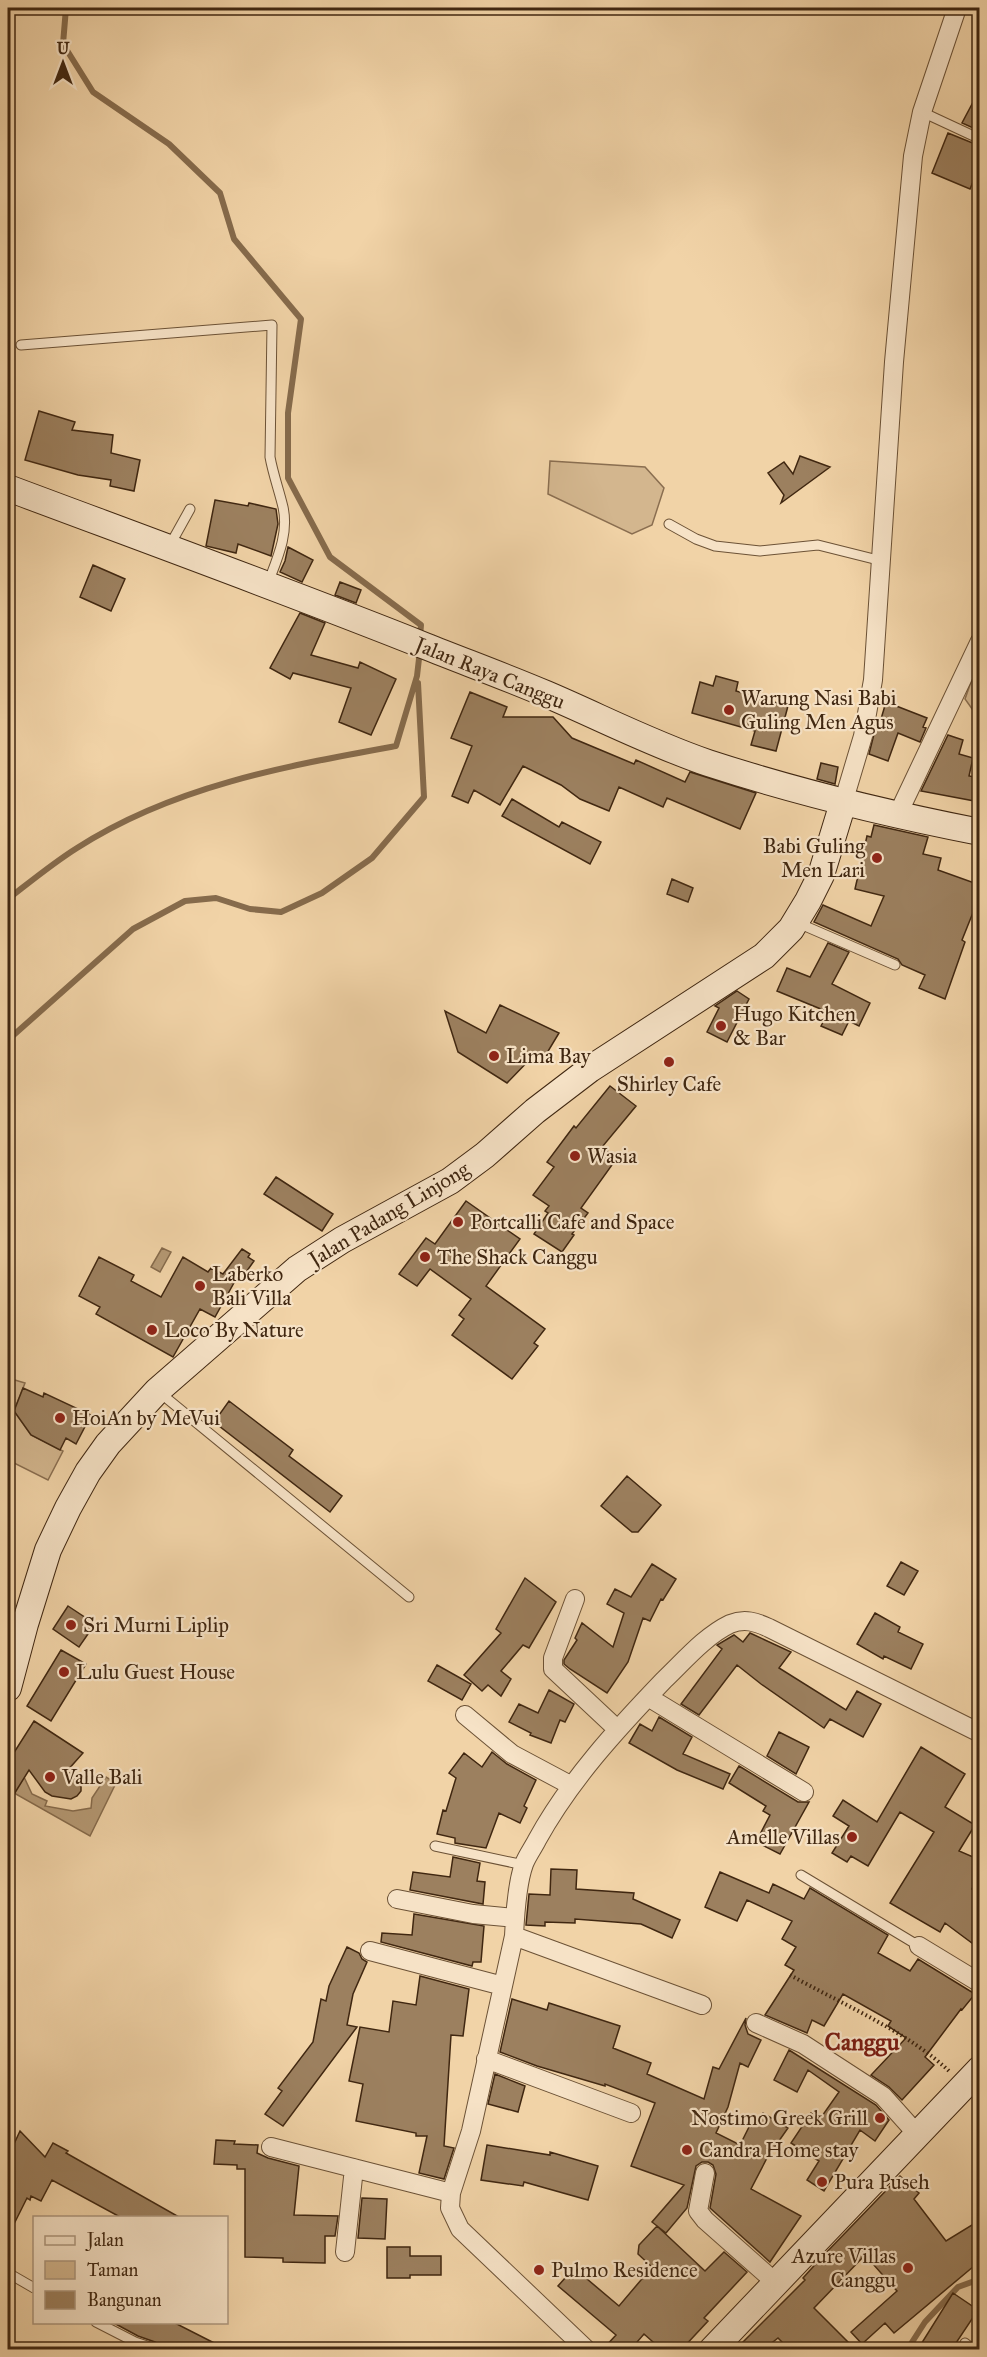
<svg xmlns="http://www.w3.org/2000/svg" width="987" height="2357" font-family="'IM FELL Great Primer',serif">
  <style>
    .green { fill: #d3b68e; stroke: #8a6e50; stroke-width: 1.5 }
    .water { fill: #b59974; stroke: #866b4c; stroke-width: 1.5 }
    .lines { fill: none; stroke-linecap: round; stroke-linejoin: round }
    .stream { stroke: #866b4c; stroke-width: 6 }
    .building { fill: #9c805f; stroke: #402711; stroke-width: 1.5 }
    .lane-casing { stroke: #6c5236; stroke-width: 11 }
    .street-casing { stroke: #6c5236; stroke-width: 20 }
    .secondary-casing { stroke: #402711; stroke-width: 28 }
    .path { stroke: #402711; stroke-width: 4; stroke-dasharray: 1.5 3; stroke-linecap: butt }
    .lane { stroke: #f6e2c6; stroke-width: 9 }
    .street { stroke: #f6e2c6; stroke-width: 18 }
    .secondary { stroke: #f6e2c6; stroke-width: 26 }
    .poi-dot { fill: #8f2418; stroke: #f6e2c6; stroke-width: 2 }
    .labels { text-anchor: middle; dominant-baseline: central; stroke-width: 4.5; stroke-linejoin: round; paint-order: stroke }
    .street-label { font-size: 21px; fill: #402711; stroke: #f6e2c6 }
    .poi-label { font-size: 21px; fill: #402711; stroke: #f6e2c6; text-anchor: start }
    .quarter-label { font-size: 24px; font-weight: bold; fill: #7a1f14; stroke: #f6e2c6 }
  </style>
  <rect width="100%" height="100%" fill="#f1d3a7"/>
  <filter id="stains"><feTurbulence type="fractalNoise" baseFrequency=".00333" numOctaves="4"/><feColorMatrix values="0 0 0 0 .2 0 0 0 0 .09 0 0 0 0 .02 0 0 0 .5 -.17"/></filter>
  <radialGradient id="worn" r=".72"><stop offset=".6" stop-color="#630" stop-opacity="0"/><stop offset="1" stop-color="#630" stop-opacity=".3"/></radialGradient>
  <path class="green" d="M550,461l95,6 19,21 -12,37 -20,9 -84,-40z
    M979,659v55l-4,-1 -10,-14z
    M8,1378l17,5 -11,28 17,24 32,16 -15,29 -36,-18 -4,-15z"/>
  <path class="water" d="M162,1248l9,4 -11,20 -9,-5z
    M24,1777l8,17 15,7 -2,5 28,5 18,-3 1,-10 14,-21 10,6 -26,53 -76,-43z"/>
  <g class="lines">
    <path class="stream" d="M66,8l-3,36 30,48 76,52 51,49 14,46 67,80 -13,94v65l42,79 91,68 -1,12
      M8,899c22,-17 45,-36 69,-51 96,-62 209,-82 319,-102l21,-70 3,-26
      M8,1040l125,-111 52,-28 31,-3 34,11 31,3 41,-19 50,-35 52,-61 -6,-114
      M907,2350l18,-28 33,-35 22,-8"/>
  </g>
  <path class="building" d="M980,89v42l-18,-8z
    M948,133l32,13v19l-10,24 -38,-16z
    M39,411l36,11 -3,8 41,5 -2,18 29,7 -6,31 -24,-5 1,-6 -33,-5 -53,-15z
    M800,456l30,11 -49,36 3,-8 -16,-22 16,-11 9,12z
    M215,500l33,6 1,-3 27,6 2,15 -7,32 -33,-12 -2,9 -30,-7z
    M288,547l25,13 -11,22 -22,-10 5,-11z
    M93,565l32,14 -14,32 -31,-14z
    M340,582l21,8 -5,13 -21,-8z
    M300,613l25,10 -14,32 47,13 2,-6 36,17 -25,56 -32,-13 12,-34 -58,-15 -3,6 -20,-11z
    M716,676l22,6 -2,9 52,15 -12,45 -25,-6 4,-14 -63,-18 8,-31 13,4z
    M470,692l37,15 -4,10h50l19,21 62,26 2,-4 49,22 5,-10 66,21 -16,36 -73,-31 -4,9 -44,-20 -10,24 -29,-12 -19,-14 -38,-19 -23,39 -26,-15 -6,13 -16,-7 20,-50 -21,-8z
    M886,702l41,16 -4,9 3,1 -6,14 -22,-9 -10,28 -19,-7 9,-36 3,1z
    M948,735l15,5 -4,14 14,4 -4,18 11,2v24l-59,-11z
    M821,763l17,4 -3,17 -18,-5z
    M512,799l47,28 3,-5 39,20 -11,22 -88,-48z
    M874,825l54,12 -5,17 18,4 -3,12 42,15v28l-6,-3 -12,30 3,2 -20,57 -26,-11 6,-13 -23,-10 -4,-6 -84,-37 9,-17 48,21 13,-30 -29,-7 12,-53 4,1z
    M672,879l21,9 -5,14 -21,-8z
    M828,943l21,9 -17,32 38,19 -11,23 -10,-5 -7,14 -21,-9 7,-14 -51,-21 10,-23 23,9z
    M737,991l12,8 -22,43 -20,-10 12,-24 -4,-2z
    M500,1005l59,28 -15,25 -8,-5 -29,30 -49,-31 -13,-41 41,22z
    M610,1086l26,20 -34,41 15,11 -36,50 7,5 -16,21 2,1 -12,17 -28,-18 14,-21 -3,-2 4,-5 -16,-11 21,-28 -7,-5 27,-36 2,2z
    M276,1177l57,37 -11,17 -58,-37z
    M466,1201l54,38 -34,47 59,43 -11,14 4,3 -26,33 -60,-44 12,-16 -5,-4 12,-16 -41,-30 -13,17 -18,-12 27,-36 9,6z
    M242,1249l8,5 -2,3 6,4 -10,14 -4,-3 -25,45 -15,-8 -27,48 -77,-43 4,-7 -21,-11 20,-39 35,18 -3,6 30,16 22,-40 25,15 3,-4 12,6z
    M23,1388l20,9 1,-4 47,22 -15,29 -10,-6 -6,12 -29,-15 -17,-24z
    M229,1401l64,49 -4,6 53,40 -12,16 -116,-90z
    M627,1476l34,29 -23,27h-6l-31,-26z
    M901,1562l17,9 -14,24 -17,-9z
    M652,1564l24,15 -13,21 -2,-1 -11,22 -7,-3 -15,44 -21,31 -37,-24 -6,-5v-4l13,-20 -2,-2 7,-15 31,24 11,-34 -17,-9 8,-15 16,8z
    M525,1578l31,24 -27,46 -6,-3 -22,26 10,8 -10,17 -13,-11 -6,6 -18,-16 37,-42 -5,-4z
    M68,1606l27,18 -16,23 -26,-18z
    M875,1613l25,14 -2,5 25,12 -12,25 -27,-13 -1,3 -26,-15z
    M750,1633l41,19 -12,16 67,42 11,-19 24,13 -18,33 -33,-18 -6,9 -63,-44 -24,-19 -38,50 -18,-11 41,-55 -5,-4 17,-10 9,7z
    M61,1650l25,14 -35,57 -24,-15z
    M437,1665l34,19 -9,16 -34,-19z
    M549,1690l25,14 -9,18 -5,-2 -9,23 -21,-8 1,-2 -22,-11 10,-18 19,9z
    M659,1717l33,20 -9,17 47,20 -7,15 -46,-19 -48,-27 11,-19 12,7z
    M34,1721l49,32 -16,18 11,8 3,6v6l-4,5 -6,3 -19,-3 -7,-4 -16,-22 -21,34v-42z
    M779,1732l30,15 -13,27 -29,-18z
    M921,1747l44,27 -20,33 30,18 -16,26 21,9v12l-8,17 8,5v55l-35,-26 -5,9 -50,-29 44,-71 -34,-20 -32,54 -17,-10 -4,6 -15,-9 17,-27 -16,-10 10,-16 34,22z
    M492,1752l15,12 29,16 -12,26 3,2 -7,15 -21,-10 -13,35 -31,-5v-5l-18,-4 6,-24 3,1 10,-33 -7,-5 15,-20 18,14z
    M739,1766l59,36h11l-29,52 -24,-12 14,-27 -7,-4 3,-5 -37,-23z
    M453,1857l27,6 -3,18 8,1 -2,22 -73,-14 3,-18 37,5z
    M551,1869l26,1 -1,19 58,4 -1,6 47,21 -8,18 -31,-14 -66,-5v4l-30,-1v4l-19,-1 3,-31 21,1z
    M720,1872l49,21 4,-9 31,15 6,-11 78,47 -10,18 32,18 8,-12 57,35 -13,16 -1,-1 -36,48 9,8 -32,35 -13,-13 -18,-12 35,-37 -18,-12 3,-5 -48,-27 -19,32 -12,-6 -5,13 -42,-18 29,-45 -9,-5 11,-18 -14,-8 10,-18 -45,-21 -10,21 -32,-14z
    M414,1914l70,12 -3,36h-8l-1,4 -91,-24 1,-9 30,2z
    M347,1947l12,6 3,6 5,3 -14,32 -6,31 10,2 -74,99 -18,-12 17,-23 -4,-3 35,-46 8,-43 5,2 3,-15z
    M420,1976l49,13 -6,47 -12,-1 -7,111 10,2 -10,31 -25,-6 8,-37h-11v-3l-60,-12 7,-37 -14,-3 11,-54 29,5 4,-31 23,4z
    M512,1999l35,11 2,-7 71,23 -7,22 38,15 -4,11 57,25 9,-32 6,2 27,-51 -1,7 3,9 13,6 -13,27 -8,-4 -12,44 -12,26 24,12 14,-28 5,2 4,-6 25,15 -21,30 -16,31 50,27 -31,46 -60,-54 6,-34 -3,-9 -5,-3h-6l-6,4 -9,42 -21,25 -14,-11 32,-37 -53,-19 24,-63 -50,-19v2l-68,-20 -37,-14z
    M789,2050l87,55 13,15 -14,21 -15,-11 -36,61 -17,-11 12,-19 -28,-18 20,-30 9,6 19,-27 -31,-22 -11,22 -23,-12z
    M495,2074l30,12 -7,26 -30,-8z
    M20,2131l25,26 8,-14 15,8 -2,2 113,64h-59l-68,-37 -11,21 -10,-5 -1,4 -3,-2 -19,38v-79z
    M216,2140l19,1 -1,3 24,1 -1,8 11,5 31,8 -5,49 44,1 -3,20h-10v27l-42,-1v-4l-38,-1v-88h-8v-4l-23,-1z
    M487,2145l63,10v-3l48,14 -10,34 -64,-18 -1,4 -42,-6z
    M900,2176l19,17 -5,6 32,42 34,-21v41l-86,72 -9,-10 -23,21 -11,-12 46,-41 -32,-36 -51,53 41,41h-66l-11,-11 -14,11h-28l69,-69 -2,-2 19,-21z
    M362,2198l25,1 -2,40 -27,-1z
    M657,2226l48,45 19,-19 23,20 -43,46 4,3 -26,28h-21l-17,-15 -13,15h-28l13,-14 -58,-49 16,-18 45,38 33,-39 -14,-13 1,-9z
    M387,2247h23v9h31v19h-31v3h-23z
    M953,2293l25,17 -26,39h-34z
    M112,2322h61l53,27h-59l-12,-7 -17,-6z"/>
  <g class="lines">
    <defs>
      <path id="lane" d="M922,112l58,27
        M21,345l251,-20 -2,132c3,17 9,33 13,50 6,27 -6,52 -15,76
        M669,524l27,15 19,7 45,5 58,-6 64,16
        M170,545l20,-36
        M798,923l97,42
        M159,1392l250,205
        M435,1846l89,19
        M801,1875l118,71
        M8,2273l26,15
        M96,2322l39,20 18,6
        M965,2343l9,7"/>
      <path id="street" d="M843,803l20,-67 10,-56 21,-318 19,-206 9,-44 35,-104
        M897,816l83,-175
        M575,1599l-22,59v11l64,60
        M648,1697l156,95
        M465,1715l47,39 60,32
        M397,1899l76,15 42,4
        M514,1936l188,69
        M919,1946l61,37
        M370,1951l133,35
        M756,2023l47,21 80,52 34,38
        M486,2059l145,54
        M271,2147l180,46
        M705,2173l-7,38 7,9 70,62
        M345,2252l9,-84
        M587,2350l-127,-121 -10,-21 1,-15 20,-62 43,-195c1,-21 3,-53 10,-72 3,-8 9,-16 13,-24 33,-60 80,-111 127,-160 20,-19 41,-44 66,-56 15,-6 26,-2 39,4l211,105"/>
      <path id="secondary" d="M8,488c139,52 279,103 417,158 40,16 81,31 121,48 54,23 106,50 162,69 89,29 180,51 272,69
        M8,1688l17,-64 23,-74 20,-42 20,-36 20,-28 49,-53 140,-122 45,-29 108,-59 35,-26 50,-44 55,-42 174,-113 27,-27 17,-28 13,-26 22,-72
        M712,2350l268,-281"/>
    </defs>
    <use href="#lane" class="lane-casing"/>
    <use href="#street" class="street-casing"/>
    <use href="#secondary" class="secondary-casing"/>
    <path class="path" d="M790,1975c50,28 120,58 160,97"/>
    <use href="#lane" class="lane"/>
    <use href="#street" class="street"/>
    <use href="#secondary" class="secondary"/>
  </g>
  <g class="poi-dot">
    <circle cx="729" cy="710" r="6"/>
    <circle cx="877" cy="858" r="6"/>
    <circle cx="721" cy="1026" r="6"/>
    <circle cx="494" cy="1056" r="6"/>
    <circle cx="669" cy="1062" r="6"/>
    <circle cx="575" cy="1156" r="6"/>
    <circle cx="458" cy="1222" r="6"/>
    <circle cx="425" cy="1257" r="6"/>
    <circle cx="200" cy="1286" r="6"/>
    <circle cx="152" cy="1330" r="6"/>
    <circle cx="60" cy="1418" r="6"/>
    <circle cx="71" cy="1625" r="6"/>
    <circle cx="64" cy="1672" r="6"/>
    <circle cx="50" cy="1777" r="6"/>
    <circle cx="852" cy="1837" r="6"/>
    <circle cx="880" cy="2118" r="6"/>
    <circle cx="687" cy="2150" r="6"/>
    <circle cx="822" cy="2182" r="6"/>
    <circle cx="908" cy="2268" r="6"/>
    <circle cx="539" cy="2270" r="6"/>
  </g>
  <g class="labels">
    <g class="street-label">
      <text transform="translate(490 673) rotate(22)">Jalan Raya Canggu</text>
      <text transform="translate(389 1214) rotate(-31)">Jalan Padang Linjong</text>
    </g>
    <g class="poi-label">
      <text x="741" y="698">Warung Nasi Babi<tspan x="741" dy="24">Guling Men Agus</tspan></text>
      <text x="865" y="846" text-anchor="end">Babi Guling<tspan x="865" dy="24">Men Lari</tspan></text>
      <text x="733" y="1014">Hugo Kitchen<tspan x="733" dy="24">&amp; Bar</tspan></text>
      <text x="506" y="1056">Lima Bay</text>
      <text x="669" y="1084" text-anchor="middle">Shirley Cafe</text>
      <text x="587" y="1156">Wasia</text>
      <text x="470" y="1222">Portcalli Cafe and Space</text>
      <text x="437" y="1257">The Shack Canggu</text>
      <text x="212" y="1274">Laberko<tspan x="212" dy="24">Bali Villa</tspan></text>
      <text x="164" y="1330">Loco By Nature</text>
      <text x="72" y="1418">HoiAn by MeVui</text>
      <text x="83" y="1625">Sri Murni Liplip</text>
      <text x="76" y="1672">Lulu Guest House</text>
      <text x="62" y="1777">Valle Bali</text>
      <text x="840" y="1837" text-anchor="end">Amelle Villas</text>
      <text x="868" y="2118" text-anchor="end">Nostimo Greek Grill</text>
      <text x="699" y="2150">Candra Home stay</text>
      <text x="834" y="2182">Pura Puseh</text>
      <text x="896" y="2256" text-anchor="end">Azure Villas<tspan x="896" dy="24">Canggu</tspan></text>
      <text x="551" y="2270">Pulmo Residence</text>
    </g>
    <g class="quarter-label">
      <text x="862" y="2042">Canggu</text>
    </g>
  </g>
  <rect width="987" height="2357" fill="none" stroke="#f1d3a7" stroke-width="30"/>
  <rect x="9" y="9" width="969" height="2339" fill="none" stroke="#402711" stroke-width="3"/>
  <rect x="15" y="15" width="957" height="2327" fill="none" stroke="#402711" stroke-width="1.5"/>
  <rect x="33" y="2216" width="195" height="108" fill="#f6e2c6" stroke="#ad977e" stroke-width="1.5"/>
  <rect x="45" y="2236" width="30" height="9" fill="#f6e2c6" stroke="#ad977e" stroke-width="1.5"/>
  <text x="87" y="2246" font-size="18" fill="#402711">Jalan</text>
  <rect x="45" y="2261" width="30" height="18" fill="#d3b68e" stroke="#ad977e" stroke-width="1.5"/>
  <text x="87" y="2276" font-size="18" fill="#402711">Taman</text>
  <rect x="45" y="2291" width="30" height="18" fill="#9c805f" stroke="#ad977e" stroke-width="1.5"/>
  <text x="87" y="2306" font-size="18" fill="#402711">Bangunan</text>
  <g transform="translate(63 63)" stroke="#f6e2c6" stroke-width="4.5" paint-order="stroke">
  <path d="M0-4.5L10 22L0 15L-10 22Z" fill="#402711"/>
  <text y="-9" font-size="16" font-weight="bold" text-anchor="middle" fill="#402711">U</text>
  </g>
  <rect width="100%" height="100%" filter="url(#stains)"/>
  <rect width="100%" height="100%" fill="url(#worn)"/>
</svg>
